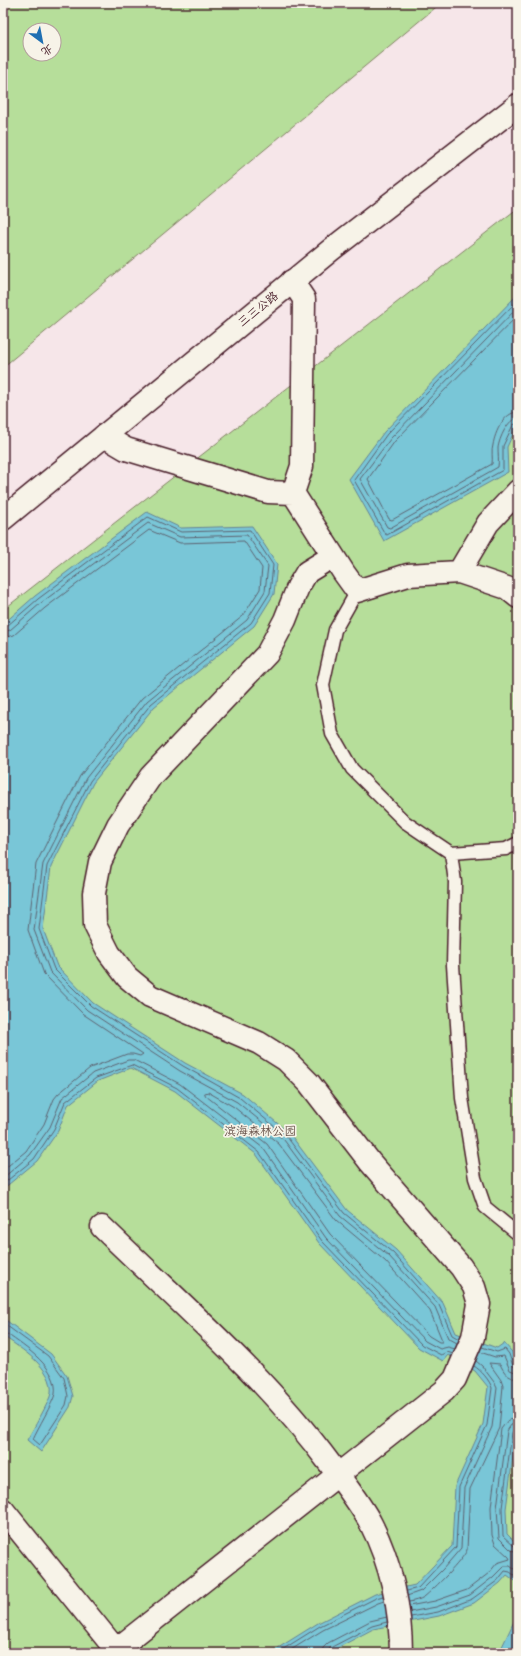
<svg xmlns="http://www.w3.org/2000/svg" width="521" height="1656" font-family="'Shantell Sans','LXGW WenKai TC',sans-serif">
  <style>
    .green { fill: #b6de9a; stroke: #807e62; fill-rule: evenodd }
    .water { fill: #79c6d7; stroke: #668392 }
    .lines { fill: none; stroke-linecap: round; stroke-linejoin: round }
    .shore { stroke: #5d6270; stroke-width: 1 }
    .lane-casing { stroke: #4a1f2b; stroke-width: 15 }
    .street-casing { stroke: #4a1f2b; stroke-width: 25 }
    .secondary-casing { stroke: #4a1f2b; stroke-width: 25 }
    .lane { stroke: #f7f3e8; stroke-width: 12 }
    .street { stroke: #f7f3e8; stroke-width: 22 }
    .secondary { stroke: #f7f3e8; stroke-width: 22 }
    .labels { text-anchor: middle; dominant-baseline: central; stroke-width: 3.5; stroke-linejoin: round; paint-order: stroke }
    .street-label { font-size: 12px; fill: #4a1f2b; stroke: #f7f3e8 }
    .park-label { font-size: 12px; fill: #654f47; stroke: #f7f3e8 }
  </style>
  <rect width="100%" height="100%" fill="#f6e6e9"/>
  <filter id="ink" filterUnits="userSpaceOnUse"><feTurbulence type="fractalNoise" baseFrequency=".025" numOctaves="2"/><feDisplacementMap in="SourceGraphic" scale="8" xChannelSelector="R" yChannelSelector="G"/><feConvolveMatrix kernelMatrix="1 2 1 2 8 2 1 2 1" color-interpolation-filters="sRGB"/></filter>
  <g filter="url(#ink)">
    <path class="green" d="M3,3h438l-438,364zM30,30h24v24h-24z
      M518,208v1445h-515v-1043z"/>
    <path class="water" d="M518,294v129l-11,24 1,25 -124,69 -35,-62 35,-47z
      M147,512l34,16 71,-2 25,38 -3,30 -20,32 -100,81 -61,76 -42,84 -8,62 14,37 36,37 92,60 58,31 47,40 57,76 49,40 47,53 13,30 41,15 7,-5 8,9 6,17v49l-12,91 1,25 11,11v38l-11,-8 -7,8 -26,20 -35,13 -66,13 -45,24h-58l48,-30 57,-29 40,-9 37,-39 3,-60 28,-62 5,-37 -13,-16 -27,-16 -5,6 -24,-13 -100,-105 -63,-89 -81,-63 -44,-23 -33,13 -30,24 -10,26 -21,30 -34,28v-565l32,-28z
      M3,1318l48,36 16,22 6,20 -3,11 -29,45 -14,-12c5,-9 23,-39 24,-47 3,-25 -31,-45 -48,-57z
      M518,1613v40h-19z"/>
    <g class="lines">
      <path class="shore" d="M518,300l-131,134 -33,46 31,54 2,1 116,-65v-24l10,-21 5,-2
        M518,307l-127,131 -31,41 27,48 3,1 108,-61c1,-6 0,-13 0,-19 1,-9 10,-30 20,-30
        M518,315l-123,126 -27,38 21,40 3,1 100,-56c1,-6 -1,-13 1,-19 2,-13 11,-33 25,-33
        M3,627l4,-1 31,-27 110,-82 33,15 69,-2 23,35 -3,28 -19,30 -100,81 -61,77 -43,85 -8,63 15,40 37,37 92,60 57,32 47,39 57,76 49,40 46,52 13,30 7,4
        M3,632l7,-2 31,-27 107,-80 32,14 67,-2 21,31 -3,25 -18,29 -100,81 -61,77 -43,86 -9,66 16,42 37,38 93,61 57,31 47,38 56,76 49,40 46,51 13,31 9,5
        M3,638l11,-3 31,-27 104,-78 31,13 64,-2 18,27 -2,21 -17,27 -101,82 -62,78 -44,88 -8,66 16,44 39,40 60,40 -3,2 -7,-2h-6l-37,14 -32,26 -4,5 -10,25 -18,27 -23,19
        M205,1093l3,-1 26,15 45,37 57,76 49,41 45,50 12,29v2h-3l-10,-6 -99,-102 -63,-90 -61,-48z
        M3,1178l27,-23 20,-28 12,-29 31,-25 35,-13h6l46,24 83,64 63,90 99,103 15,8 8,-2 7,2
        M3,1184l31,-25 20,-30 11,-27 31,-24 36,-13 45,23 82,64 63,89 100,104 19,10 6,-3 6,2
        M3,1323l45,33 16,22 4,18 -2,9 -26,40 -7,-6c4,-10 20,-36 22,-45 4,-26 -30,-47 -48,-60l-4,-1
        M482,1347l15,5 8,-3 4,5 4,12 5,2
        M480,1352l15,5 9,-1 6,14 8,3
        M518,1424l-7,1 -4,6 -10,77 2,30 12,12 7,2
        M518,1429h-4l-2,4 -10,75 1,28 11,10 4,1
        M407,1591l11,-3 38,-41 3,-60 28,-62 5,-37c-2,-7 -11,-18 -18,-22
        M407,1596l14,-5 22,-22 18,-21 3,-60 28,-61 5,-39 -3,-6 -12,-16 -6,-5
        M409,1602c5,-1 10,-2 15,-5 10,-8 38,-36 43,-47l3,-61 29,-61 4,-42 -2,-6 -12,-17 11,1c4,8 7,14 18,15
        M409,1606l26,-5 32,-11 22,-17 8,-10 13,-4 -1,-2 -14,-13 -3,-9 -1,-28 10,-78 7,-9 10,-2
        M410,1612l26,-5 34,-12 23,-18 11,-11h6l8,6
        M411,1617l27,-5 34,-13 25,-18 8,-10 5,1 8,6
        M277,1653l43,-27 56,-28 7,-2
        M286,1653l37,-23 55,-27 6,-2
        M322,1653l1,-5 5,-5 42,-22 17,-4
        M327,1653l3,-5 42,-22 15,-4"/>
      <defs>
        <path id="lane" d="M357,591l-22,39 -12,55 9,49 20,35 53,53 46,31 55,-4 12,-6
          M451,853l4,29 -2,83 9,133 13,80 10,29 33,27"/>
        <path id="street" d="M104,436l22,13 142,43 25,1 9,-27 2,-167 -12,-18
          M293,493l51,80 13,18 51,-16 51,-3 48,16 11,9
          M459,572l29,-49 30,-32
          M102,1227c78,76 163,149 228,237 13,18 32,42 41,60 20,39 30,86 30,129
          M3,1510l113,140
          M112,1653l332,-262 11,-12 18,-42 6,-33 -5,-17 -13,-20 -91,-105 -61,-79 -23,-23 -27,-17 -109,-47 -23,-19 -18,-24 -14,-28 -1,-32 6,-31 18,-37 33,-49 116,-122 18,-34 13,-33 9,-15 26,-16"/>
        <path id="secondary" d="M3,519l329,-270 186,-144"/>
      </defs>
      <use href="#lane" class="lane-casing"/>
      <use href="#street" class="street-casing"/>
      <use href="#secondary" class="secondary-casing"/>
      <use href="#lane" class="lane"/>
      <use href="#street" class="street"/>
      <use href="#secondary" class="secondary"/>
    </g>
  </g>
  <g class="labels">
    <g class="street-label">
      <text transform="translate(258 309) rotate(-39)">三三公路</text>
    </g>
    <g class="park-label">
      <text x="260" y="1131">滨海森林公园</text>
    </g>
  </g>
  <rect width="521" height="1656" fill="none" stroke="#f7f3e8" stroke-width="16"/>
  <rect x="8" y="8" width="505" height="1640" fill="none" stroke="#4a1f2b" stroke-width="1.5" filter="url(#ink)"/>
  <g transform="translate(42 42) rotate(148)"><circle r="19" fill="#f7f3e8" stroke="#b29e9c"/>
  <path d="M0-3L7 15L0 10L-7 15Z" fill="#1f6fb2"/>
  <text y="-6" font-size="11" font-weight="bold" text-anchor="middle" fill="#4a1f2b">北</text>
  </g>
</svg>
